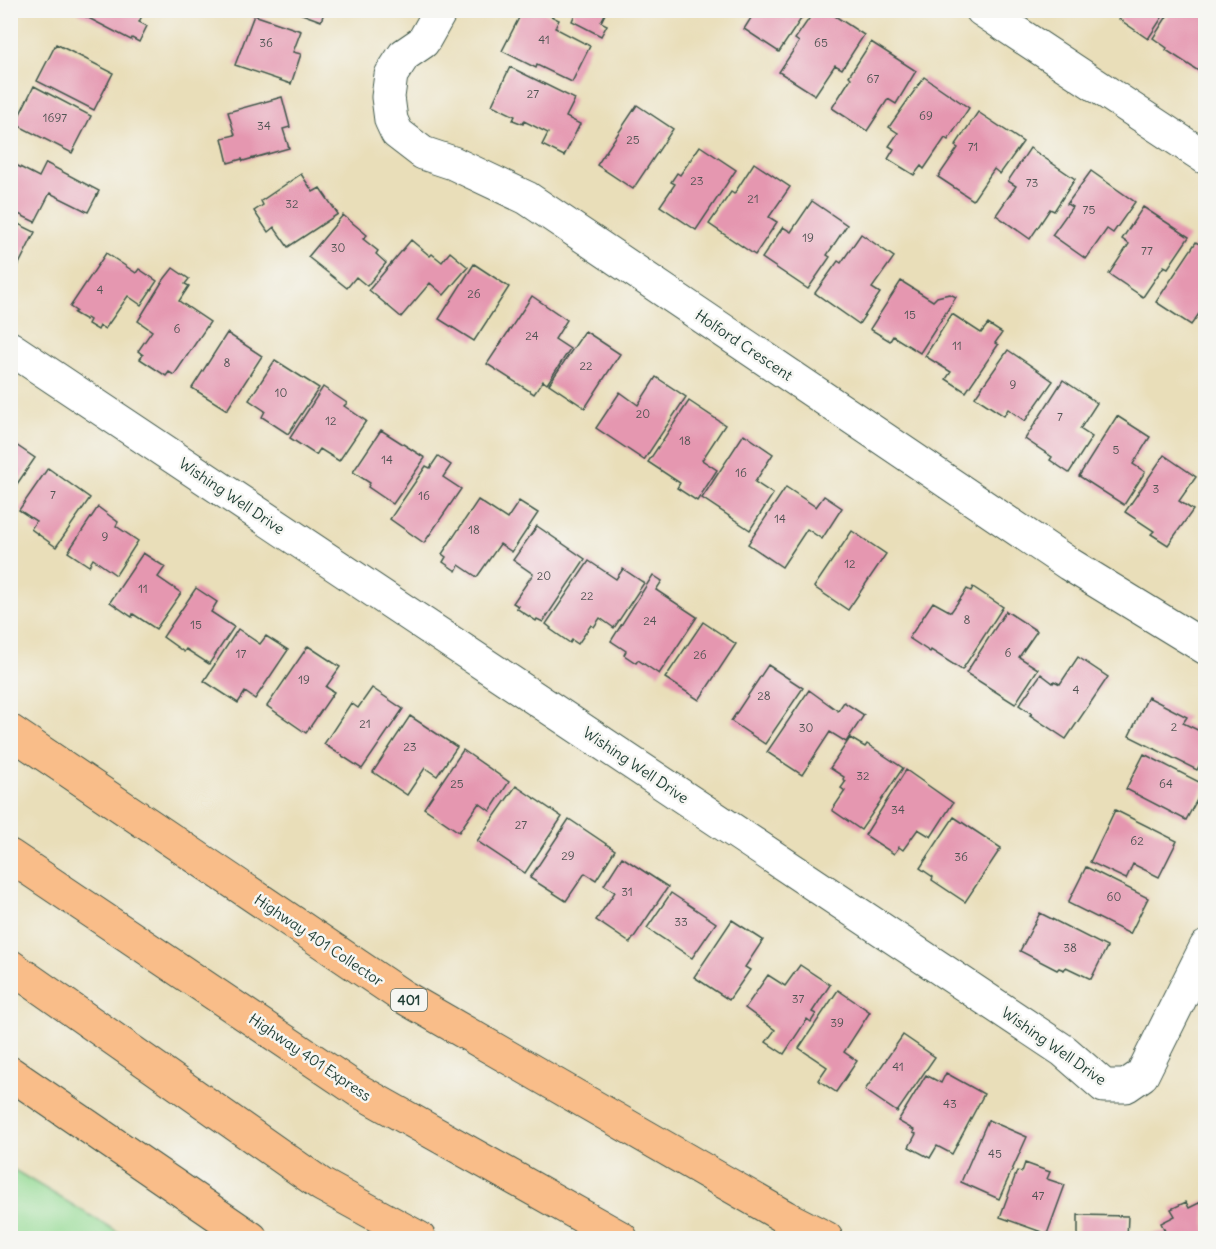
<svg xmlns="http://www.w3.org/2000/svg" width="1216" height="1249" font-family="Delius,sans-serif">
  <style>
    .green { fill: #93da93; stroke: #598c64; stroke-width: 1.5 }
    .building { fill: #e597b0 }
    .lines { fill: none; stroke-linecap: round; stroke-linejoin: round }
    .minor-casing { stroke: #3d5548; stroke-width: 35 }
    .motorway-casing { stroke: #3d5548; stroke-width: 35 }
    .minor { stroke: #fff; stroke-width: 33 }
    .motorway { stroke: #f9bd89; stroke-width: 33 }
    .labels { text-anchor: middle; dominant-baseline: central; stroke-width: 5; stroke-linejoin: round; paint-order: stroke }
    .number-label { font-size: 12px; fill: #505453 }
    .shield { fill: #f6f6f2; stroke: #60746d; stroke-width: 1.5 }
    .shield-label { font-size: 14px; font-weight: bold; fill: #1f3d34 }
    .street-label { font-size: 15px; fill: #1f3d34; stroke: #f6f6f2 }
  </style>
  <rect width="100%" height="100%" fill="#f6f6f2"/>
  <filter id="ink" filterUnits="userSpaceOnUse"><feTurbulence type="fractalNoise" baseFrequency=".0167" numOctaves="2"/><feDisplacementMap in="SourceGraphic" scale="12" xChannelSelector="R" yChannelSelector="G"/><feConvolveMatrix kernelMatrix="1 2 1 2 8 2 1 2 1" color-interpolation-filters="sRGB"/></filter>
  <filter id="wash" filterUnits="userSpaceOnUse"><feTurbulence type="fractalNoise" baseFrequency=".008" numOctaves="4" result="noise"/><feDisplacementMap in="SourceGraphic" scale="24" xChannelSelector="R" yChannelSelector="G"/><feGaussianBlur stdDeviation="1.35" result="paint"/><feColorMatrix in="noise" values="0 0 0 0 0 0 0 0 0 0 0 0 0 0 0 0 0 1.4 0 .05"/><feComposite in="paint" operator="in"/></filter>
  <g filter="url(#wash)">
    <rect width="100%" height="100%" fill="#e9deb9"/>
    <path class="green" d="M11,1168l117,70h-117z"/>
    <g id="blocks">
      <path class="building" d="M73,10h72l-6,12 8,4 -8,16 -7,-4 -1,2z
        M291,10h34l-4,11z
        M523,10h16l20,10 -4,8 35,18 -18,36 -35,-17 -1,3 -34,-17z
        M569,10h38l-6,12 6,3 -6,11 -29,-15 3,-7z
        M756,10h51l-28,42 -35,-23z
        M815,10h11l38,25 -22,34 -7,-4 -20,30 -36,-23 20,-30 -4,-3z
        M1124,10h43l-19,29 -29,-20z
        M1171,10h35v60l-3,4 -37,-24 1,-2 -14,-10z
        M254,15l47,16 -8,21 8,2 -10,30 -56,-19z
        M871,42l45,29 -20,33 -8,-5 -21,32 -35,-23 19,-30 -2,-2z
        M56,44l57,29 -19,37 -57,-29z
        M510,67l65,32 -9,18 14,7 -16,32 -22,-11 6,-12 -24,-12 -1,3 -10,-4 2,-4 -23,-11z
        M924,77l45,31 -21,32 -3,-2 -21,31 -3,-3 -7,9 -26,-16 6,-10 -5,-3 9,-13 -9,-6z
        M34,86l57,30 -19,37 -57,-29z
        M282,97l8,30 -7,2 6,19 -46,13 -1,-2 -14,4 -6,-25 13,-3 -7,-23z
        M637,105l36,24 -40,60 -36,-24z
        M978,112l45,30 -23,32 -6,-5 -21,31 -35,-23 20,-29 -3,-2z
        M700,146l36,24 -40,60 -36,-24 15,-22 -4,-2 6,-9 3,2z
        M1030,148l45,31 -21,32 -4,-2 -20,30 -34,-24 20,-29 -8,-5z
        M10,162l29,15 7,-14 53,28 -11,21 -38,-19 -15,29 -25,-12z
        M754,163l36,24 -21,30 8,5 -22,33 -46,-31 22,-32 3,2z
        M1091,171l44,31 -22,31 -6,-4 -21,30 -34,-24 20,-28 -5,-3z
        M301,174l12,18 7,-4 18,26 -50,33 -14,-20 -6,5 -14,-21 9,-6 -2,-4z
        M812,201l35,24 -20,30 3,2 -22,32 -46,-31 21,-31 8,5z
        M1143,207l46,30 -21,31 -4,-2 -21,31 -34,-23 20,-30 -7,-5z
        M343,215l24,20 -4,4 15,12 -2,3 10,9 -19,23 -11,-9 -9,11 -39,-31z
        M10,220l25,12 -18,36 -7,-3z
        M861,234l33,23 -22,31 8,5 -21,31 -44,-31 23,-32 3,2z
        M411,240l19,16 2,-2 10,8 8,-10 18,15 -24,28 -14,-12 -29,34 -32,-27z
        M1196,242l10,7v55l-15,21 -35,-23z
        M106,253l30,20 3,-4 18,12 -16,24 -13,-9 -23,33 -5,-3 -2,4 -10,-6 2,-4 -3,-2 -1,2 -12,-7 2,-2 -6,-4z
        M474,264l35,23 -35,54 -35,-22z
        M173,268l16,11 -4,5 4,2 -10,15 31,21 -36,53 -5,-3 -3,4 -26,-17 3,-4 -5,-4 14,-20 -14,-10 24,-39z
        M901,281l32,20 4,-4 8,-2 5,-1 6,3 -36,56 -27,-17 -3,5 -20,-12z
        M532,296l35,24 -12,19 15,10 -23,35 -4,-3 -9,13 -47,-30z
        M952,314l29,19 7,-9 14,9 -7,10 3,2 -32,47 -20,-13 5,-7 -26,-16z
        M585,331l35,23 -35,54 -36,-24z
        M227,333l35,23 -35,54 -35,-22z
        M1008,350l45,31 -28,40 -17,-12 -4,7 -29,-19z
        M275,360l44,28 -31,46 -26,-17 3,-6 -16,-11z
        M656,377l30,20 -42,63 -48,-32 24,-36 18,13z
        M1063,380l34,23 -17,26 12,8 -23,36 -19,-13 2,-3 -27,-18z
        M323,387l24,16 -3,3 22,15 -27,40 -19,-12 -4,6 -26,-17z
        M689,401l36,24 -23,35 15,10 -20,31 -20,-13 3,-5 -32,-21z
        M1117,416l33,21 -17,27 12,8 -21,33 -45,-29z
        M381,430l44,28 -32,46 -25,-17 2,-4 -17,-11z
        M744,434l29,20 -18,28 18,12 -23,36 -48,-32z
        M13,443l22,15 -25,36v-46z
        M1164,455l32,22 -17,24 14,9 -25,35 -17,-11 3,-3 -29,-19z
        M438,456l13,9 -8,12 18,12 -37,54 -34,-24 36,-53 4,2z
        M48,468l42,30 -34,49 -25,-18 5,-8 -17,-11z
        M786,487l30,20 8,-11 18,12 -20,31 -15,-10 -25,38 -34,-23z
        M478,500l29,19 12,-18 19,12 -26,39 -12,-8 -23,33 -18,-12 -3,6 -13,-9 3,-5 -4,-3z
        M98,507l20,15 -2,4 22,15 -22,34 -23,-16 -4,7 -21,-14z
        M537,526l48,33 -42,63 -6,-3 -1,2 -20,-13 2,-2 -5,-3 20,-29 -20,-14z
        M852,531l34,23 -38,56 -34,-23z
        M143,553l22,14 -7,10 23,16 -25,36 -23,-15 -1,3 -22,-15z
        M589,561l27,18 7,-10 21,14 -30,45 -14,-10 -6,9 -3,-2 -13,19 -6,-4 -2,3 -20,-14 1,-1 -5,-4z
        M653,575l9,6 -6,9 41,27 -38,57 -21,-14 -2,3 -12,-8 2,-4 -15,-10z
        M973,587l30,20 -41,63 -31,-20 -1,2 -21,-14 24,-36 18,10 16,-23 4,2z
        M196,588l21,14 -6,10 23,15 -25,37 -23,-15 -2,3 -21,-15z
        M1006,611l31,20 -18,26 19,12 -23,35 -49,-31z
        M703,622l33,22 -37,56 -34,-22z
        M238,629l22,15 6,-8 22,14 -33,49 -10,-7 -7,11 -34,-22z
        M308,646l32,21 -14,20 8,5 -28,41 -39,-27z
        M1078,657l30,20 -42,62 -36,-24 2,-1 -13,-9 22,-31 12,9 1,-2 6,3z
        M768,665l35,23 -38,56 -34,-23z
        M372,688l31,21 -41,60 -38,-25 27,-41 7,5z
        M809,690l29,21 6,-9 20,13 -18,27 -16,-10 -28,43 -35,-23z
        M1148,697l39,20 -4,6 23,11v18l-9,18 -68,-34z
        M410,716l47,31 -20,29 -12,-8 -18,27 -34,-23z
        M850,738l15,9 2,-3 36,24 -42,62 -29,-20 13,-19 -4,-3 5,-7 -3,-2 1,-2 -14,-9z
        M463,750l46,32 -19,29 -11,-8 -20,29 -35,-24z
        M1144,754l61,31 -19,35 -60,-31z
        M906,770l47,33 -22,34 -13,-8 -15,21 -4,-3 -5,7 -29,-19z
        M516,786l46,31 -37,56 -48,-32z
        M1115,810l62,31 -18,36 -26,-13 -7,15 -36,-17z
        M954,817l47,31 -36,54 -33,-22 1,-3 -13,-9z
        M569,819l46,31 -19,30 -11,-7 -19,28 -36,-23z
        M622,857l46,30 -38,56 -34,-23 19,-28 -11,-7z
        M1086,867l62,31 -18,36 -62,-31z
        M671,893l45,30 -24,35 -45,-30z
        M1040,913l67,34 -16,32 -25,-12 -2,3 -5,-2 -2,2 -37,-19z
        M732,920l31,20 -18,27 5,3 -21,30 -35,-23z
        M800,965l30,20 -18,27 4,2 -5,8 -4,-3 -23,35 -18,-12 9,-12 -30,-22 23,-33 17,11z
        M838,990l32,22 -26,40 13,9 -21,31 -18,-12 9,-13 -28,-19z
        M903,1035l32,22 -38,55 -32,-22z
        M946,1073l38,21 -32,60 -15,-8 -7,12 -21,-11 7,-13 -3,-1 1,-3 -16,-9 28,-46 15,8z
        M988,1120l39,17 -28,62 -38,-17z
        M1025,1163l25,9 -3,7 18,6 -18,49 -47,-17 17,-46 5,1z
        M1205,1200l1,38h-58l-1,-3 18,-4 -4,-8 14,-7 -4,-7 15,-7 3,6z
        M1078,1215l50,1 -1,22h-49z"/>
    </g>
  </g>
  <g filter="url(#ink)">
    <use href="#blocks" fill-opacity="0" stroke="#3d5548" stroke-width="1.5"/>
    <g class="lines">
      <defs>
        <path id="minor" d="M441,10l-18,32 -19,13 -13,20 -3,22 3,23 6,13 26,20 30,10 74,35 542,366 137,84
          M982,10l224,148
          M10,348l1054,703 40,35h22l16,-11 64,-128"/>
        <path id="motorway" d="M10,731l392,265 383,221 41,21
          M10,856l349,235 262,147
          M10,966l312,219 97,53
          M10,1073l241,165"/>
      </defs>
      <use href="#minor" class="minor-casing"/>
      <use href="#motorway" class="motorway-casing"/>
      <use href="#minor" class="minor"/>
      <use href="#motorway" class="motorway"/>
    </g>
  </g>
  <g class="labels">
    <g class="number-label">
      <text x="544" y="39">41</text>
      <text x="266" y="42">36</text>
      <text x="821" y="42">65</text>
      <text x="873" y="78">67</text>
      <text x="533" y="93">27</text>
      <text x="926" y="115">69</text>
      <text x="55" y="117">1697</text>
      <text x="264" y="125">34</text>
      <text x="633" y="139">25</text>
      <text x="973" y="146">71</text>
      <text x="697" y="180">23</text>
      <text x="1032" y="182">73</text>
      <text x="753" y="198">21</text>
      <text x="292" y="203">32</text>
      <text x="1089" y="209">75</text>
      <text x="808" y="237">19</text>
      <text x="338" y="247">30</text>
      <text x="1147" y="250">77</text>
      <text x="100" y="289">4</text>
      <text x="474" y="293">26</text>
      <text x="910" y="314">15</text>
      <text x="177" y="328">6</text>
      <text x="532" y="335">24</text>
      <text x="957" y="345">11</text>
      <text x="227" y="362">8</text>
      <text x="586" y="365">22</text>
      <text x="1013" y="384">9</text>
      <text x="281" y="392">10</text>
      <text x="643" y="413">20</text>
      <text x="1060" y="416">7</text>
      <text x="331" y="420">12</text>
      <text x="685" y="440">18</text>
      <text x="1116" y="449">5</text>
      <text x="387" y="459">14</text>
      <text x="741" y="472">16</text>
      <text x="1156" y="488">3</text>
      <text x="53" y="494">7</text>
      <text x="424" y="495">16</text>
      <text x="780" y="518">14</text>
      <text x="474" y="529">18</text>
      <text x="105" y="536">9</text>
      <text x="850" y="563">12</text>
      <text x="544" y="575">20</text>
      <text x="143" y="588">11</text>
      <text x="587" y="595">22</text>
      <text x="967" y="619">8</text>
      <text x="650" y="620">24</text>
      <text x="196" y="624">15</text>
      <text x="1008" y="652">6</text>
      <text x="241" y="653">17</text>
      <text x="700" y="654">26</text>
      <text x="304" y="679">19</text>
      <text x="1076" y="689">4</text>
      <text x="764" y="695">28</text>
      <text x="365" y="723">21</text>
      <text x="1174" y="726">2</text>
      <text x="806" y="727">30</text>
      <text x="410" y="746">23</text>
      <text x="863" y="775">32</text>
      <text x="457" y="783">25</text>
      <text x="1166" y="783">64</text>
      <text x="898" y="809">34</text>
      <text x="521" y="824">27</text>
      <text x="1137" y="840">62</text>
      <text x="568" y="855">29</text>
      <text x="961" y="856">36</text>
      <text x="627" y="891">31</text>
      <text x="1114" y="896">60</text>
      <text x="681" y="921">33</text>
      <text x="1070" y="947">38</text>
      <text x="798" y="998">37</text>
      <text x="837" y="1022">39</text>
      <text x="898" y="1066">41</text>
      <text x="950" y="1103">43</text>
      <text x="995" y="1153">45</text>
      <text x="1038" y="1195">47</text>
    </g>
    <rect class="shield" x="391" y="989" width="36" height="22" rx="4.5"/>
    <g class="shield-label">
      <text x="409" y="1000">401</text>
    </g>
    <g class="street-label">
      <text transform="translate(744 345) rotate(34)">Holford Crescent</text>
      <text transform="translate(232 496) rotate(34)">Wishing Well Drive</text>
      <text transform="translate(636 765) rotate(34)">Wishing Well Drive</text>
      <text transform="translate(319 940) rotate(34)">Highway 401 Collector</text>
      <text transform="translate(1054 1046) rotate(35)">Wishing Well Drive</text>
      <text transform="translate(310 1057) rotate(34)">Highway 401 Express</text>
    </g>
  </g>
  <rect width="1216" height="1249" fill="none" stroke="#f6f6f2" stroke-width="36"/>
</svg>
